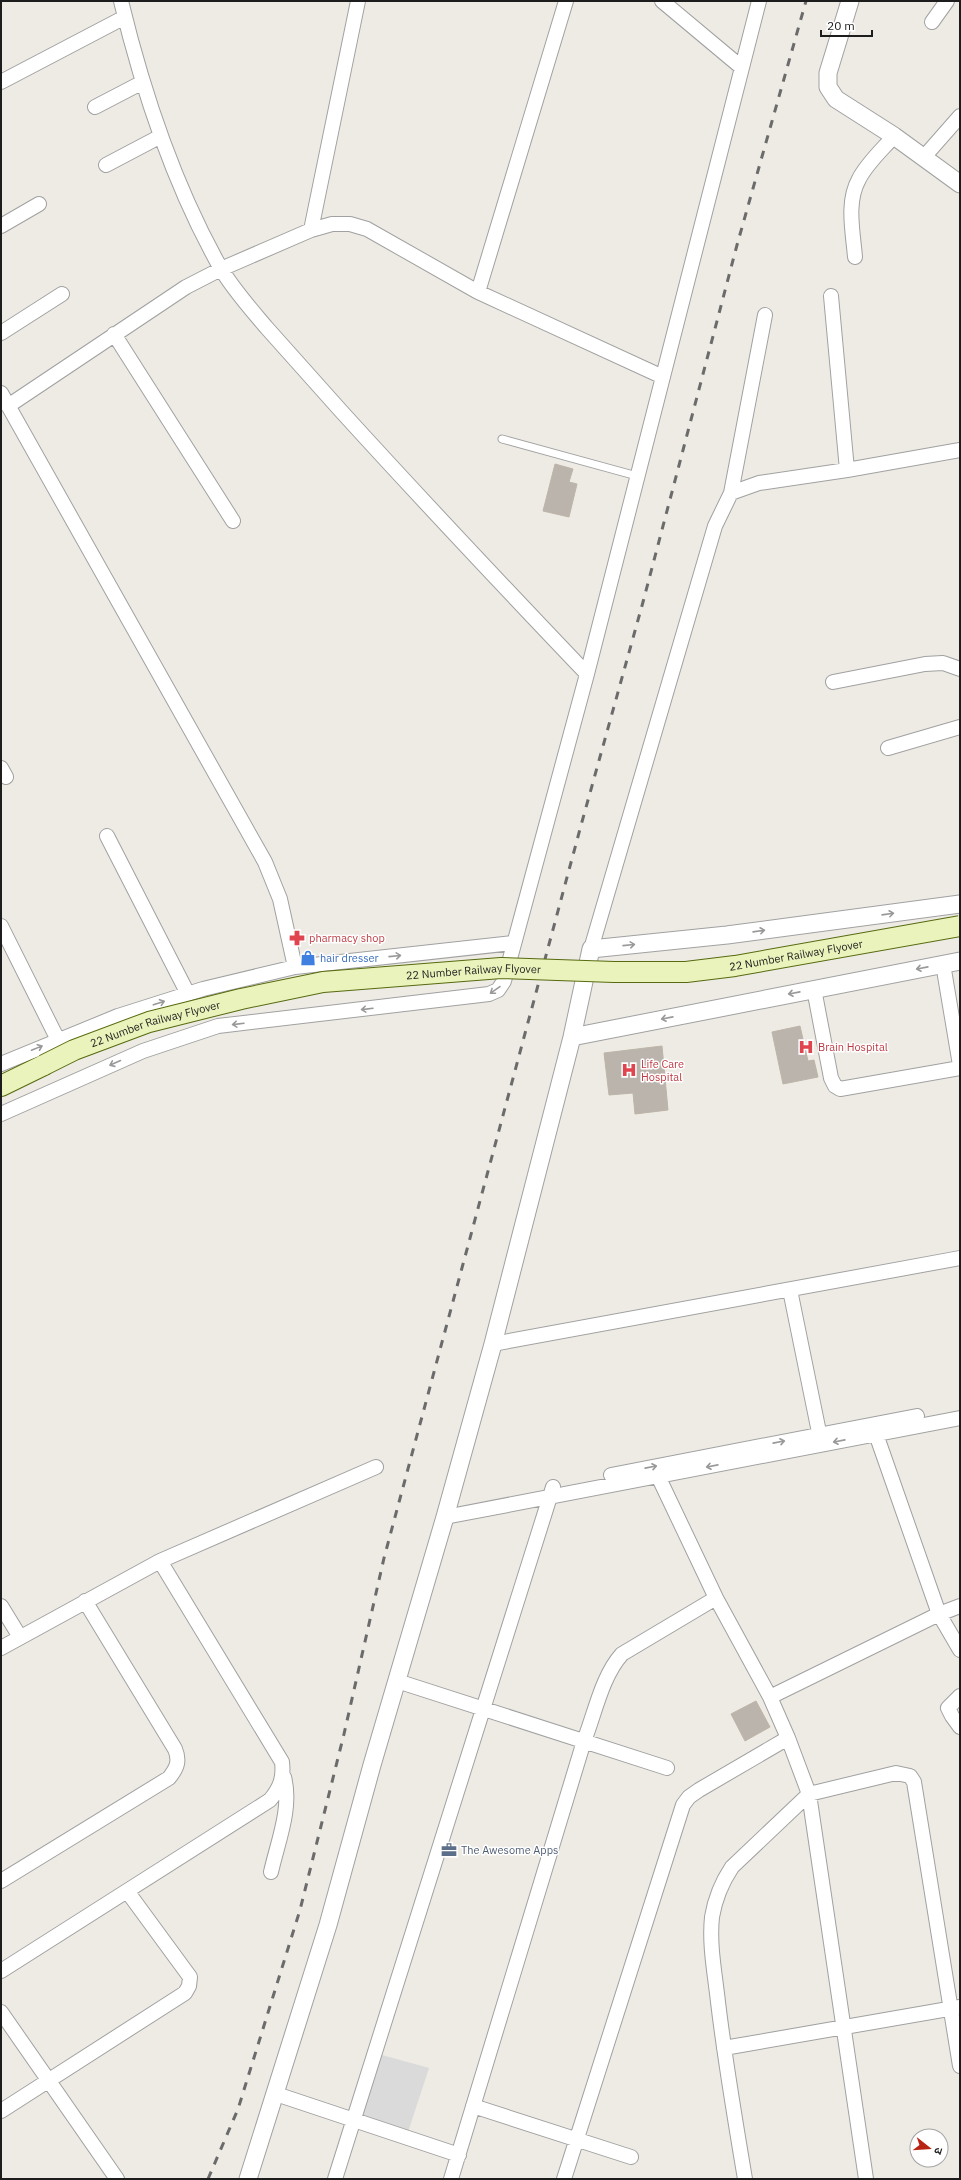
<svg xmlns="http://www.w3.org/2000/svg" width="961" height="2180" font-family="'IBM Plex Sans','Noto Sans Devanagari',sans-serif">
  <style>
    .residential { fill: #dbdada }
    .building { fill: #bab4ad; stroke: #beb4a8 }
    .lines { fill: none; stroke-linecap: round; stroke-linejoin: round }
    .service-casing { stroke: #a1a1a1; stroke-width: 9 }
    .minor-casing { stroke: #a1a1a1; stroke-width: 16 }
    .tertiary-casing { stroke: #a1a1a1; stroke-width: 19 }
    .secondary-casing { stroke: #566a0f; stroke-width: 22 }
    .service { stroke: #fff; stroke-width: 7 }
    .minor { stroke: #fff; stroke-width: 14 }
    .tertiary { stroke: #fff; stroke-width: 17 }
    .secondary { stroke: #ebf3bc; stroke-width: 20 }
    .rail { stroke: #6b6b6b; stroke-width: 3; stroke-dasharray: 8 8; stroke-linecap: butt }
    .secondary-bridge-casing { stroke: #566a0f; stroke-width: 22; stroke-linecap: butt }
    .secondary-bridge { stroke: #ebf3bc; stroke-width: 20 }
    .oneway { stroke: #999 }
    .labels { text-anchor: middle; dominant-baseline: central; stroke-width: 3; stroke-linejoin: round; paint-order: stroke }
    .health-label { font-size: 11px; fill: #be3a42; stroke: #fff; text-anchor: start }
    .street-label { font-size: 11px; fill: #1d1d1d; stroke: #fff }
    .shop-label { font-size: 11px; fill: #366cbe; stroke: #fff; text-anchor: start }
    .service-label { font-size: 11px; fill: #4e5e75; stroke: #fff; text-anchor: start }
  </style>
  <rect width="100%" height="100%" fill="#edebe4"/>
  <path class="residential" d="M382,2055l47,13 -21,64 -46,-15z"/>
  <path class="building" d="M555,464l18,5 -4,13 8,2 -8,33 -26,-6z
    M800,1026l8,35 6,-1 4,17 -35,7 -11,-52z
    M662,1046l6,64 -33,4 -2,-21 -24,2 -5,-42z
    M756,1701l14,26 -25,14 -14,-27z"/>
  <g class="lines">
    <defs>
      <path id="service" d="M502,439l135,37"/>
      <path id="minor" d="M121,1c22,91 53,184 99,266 12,21 30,41 46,60 25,28 50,56 75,84 81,89 163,176 246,263
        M662,1l79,66
        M932,22l15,-21
        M1,82l124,-65
        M95,107l48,-25
        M924,157l36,-41
        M106,165l55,-29
        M1,226l38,-22
        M311,230l47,-229
        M855,257c-2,-25 -9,-55 4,-78 8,-16 24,-30 35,-43
        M478,292l88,-291
        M831,296l16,174
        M1,333l61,-39
        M114,334l119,187
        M1,393l264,469 15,37 15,68
        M8,406l178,-119 35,-18 90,-39 21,-6h18l17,5 111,63 185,85
        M731,493l28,-10 88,-13 113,-20
        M833,682l92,-18 18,-1 17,6
        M888,748l72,-21
        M1,768l5,9
        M107,836l81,158
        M1,926l57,114
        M591,949l124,-423 16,-33 34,-178
        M943,964l17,101
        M814,989l17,89 4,8 5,3 120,-21
        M1,1064l117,-48 85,-27 92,-22 218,-24
        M1,1114l142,-63 75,-25 271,-32 9,-4 6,-9 83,-307 172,-673
        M790,1290l31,152
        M493,1344l467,-86
        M876,1434l63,180 21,36
        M611,1475l306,-59
        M445,1517l515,-99
        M1,1606l19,31
        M1,1648l159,-87 216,-94
        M397,1681l270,87
        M960,1696l-12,12 4,8 8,11
        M770,1697l169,-83 21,-8
        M788,1738l21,56 57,385
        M271,1872c7,-31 21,-64 13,-95
        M1,1881l168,-103c8,-10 11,-17 6,-29l-90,-148
        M1,1971l269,-171c10,-12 14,-22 12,-38l-122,-201
        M1,2012l116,167
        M724,2048l236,-41
        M276,2094l183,61
        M473,2106l158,51
        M1,2111l184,-118 4,-7 1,-9 -63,-86
        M335,2179l218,-692
        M451,2179l133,-438c11,-28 18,-65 38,-87l94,-56
        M564,2179l119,-374 6,-8 10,-7 89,-52 -18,-41 -54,-99 -58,-122
        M745,2179c-10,-59 -20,-118 -27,-177 -3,-28 -9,-57 -6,-85 3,-18 10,-35 20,-50l77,-73 87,-21 14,3 4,6 46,284"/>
      <path id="tertiary" d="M850,1l-22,72v14l8,12 58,37 66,48
        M572,1037l388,-76
        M248,2179l80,-254 44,-160 73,-248 48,-173 79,-307 19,-88 136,-14 233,-31"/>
      <path id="secondary" d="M1,1086l43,-21"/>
    </defs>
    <use href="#service" class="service-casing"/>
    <use href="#minor" class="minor-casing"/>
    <use href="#tertiary" class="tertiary-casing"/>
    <use href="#secondary" class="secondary-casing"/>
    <use href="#service" class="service"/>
    <use href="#minor" class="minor"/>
    <use href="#tertiary" class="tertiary"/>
    <use href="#secondary" class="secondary"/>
    <path class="rail" d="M208,2179l30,-70 62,-199 44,-176 40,-176 196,-729 63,-227 94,-357 69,-244"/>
    <defs>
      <g id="secondary-bridge">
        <path id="s1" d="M44,1065l30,-15 75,-28 92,-23 82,-17 178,-14 113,4h72l49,-6 225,-40"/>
      </g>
    </defs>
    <use href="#secondary-bridge" class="secondary-bridge-casing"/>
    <use href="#secondary-bridge" class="secondary-bridge"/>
  </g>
  <defs><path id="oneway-shaft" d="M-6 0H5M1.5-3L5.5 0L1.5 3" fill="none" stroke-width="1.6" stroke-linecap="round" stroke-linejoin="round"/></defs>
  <g class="oneway">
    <use href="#oneway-shaft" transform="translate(888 914) rotate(-8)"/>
    <use href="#oneway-shaft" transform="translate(759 931) rotate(-8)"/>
    <use href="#oneway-shaft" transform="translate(629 945) rotate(-6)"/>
    <use href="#oneway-shaft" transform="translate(395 956) rotate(-6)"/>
    <use href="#oneway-shaft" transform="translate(922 968) rotate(169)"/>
    <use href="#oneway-shaft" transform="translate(495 990) rotate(145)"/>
    <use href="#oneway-shaft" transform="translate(794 993) rotate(169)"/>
    <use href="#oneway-shaft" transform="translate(159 1003) rotate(-18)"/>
    <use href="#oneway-shaft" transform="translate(367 1009) rotate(173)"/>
    <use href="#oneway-shaft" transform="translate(667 1018) rotate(169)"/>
    <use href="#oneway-shaft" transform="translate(238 1024) rotate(173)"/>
    <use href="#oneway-shaft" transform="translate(37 1048) rotate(-22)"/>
    <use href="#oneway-shaft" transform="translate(115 1063) rotate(156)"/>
    <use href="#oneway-shaft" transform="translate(839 1441) rotate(169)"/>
    <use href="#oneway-shaft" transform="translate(779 1442) rotate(-11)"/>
    <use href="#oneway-shaft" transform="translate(712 1466) rotate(169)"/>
    <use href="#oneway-shaft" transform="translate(651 1467) rotate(-11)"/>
  </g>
  <defs>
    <symbol id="pharmacy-bare" viewBox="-9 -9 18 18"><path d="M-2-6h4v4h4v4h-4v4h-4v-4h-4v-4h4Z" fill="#e0444e" stroke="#fff" stroke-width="2.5" paint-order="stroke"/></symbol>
    <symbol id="shop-bare" viewBox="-9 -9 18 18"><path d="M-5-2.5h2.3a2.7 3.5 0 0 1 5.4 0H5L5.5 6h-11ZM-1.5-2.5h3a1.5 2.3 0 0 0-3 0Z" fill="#3f7fe0" stroke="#fff" stroke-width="2.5" paint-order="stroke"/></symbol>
    <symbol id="hospital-bare" viewBox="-9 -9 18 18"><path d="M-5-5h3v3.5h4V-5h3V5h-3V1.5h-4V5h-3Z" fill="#e0444e" stroke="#fff" stroke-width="2.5" paint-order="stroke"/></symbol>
    <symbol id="office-bare" viewBox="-9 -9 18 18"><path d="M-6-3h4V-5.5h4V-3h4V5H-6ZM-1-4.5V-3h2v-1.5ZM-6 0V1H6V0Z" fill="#5c6f8a" stroke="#fff" stroke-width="2.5" paint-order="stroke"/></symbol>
  </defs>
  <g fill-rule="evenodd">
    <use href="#pharmacy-bare" x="286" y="927" width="22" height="22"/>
    <use href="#shop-bare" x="297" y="947" width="22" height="22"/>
    <use href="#hospital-bare" x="795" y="1036" width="22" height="22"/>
    <use href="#hospital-bare" x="618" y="1059" width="22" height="22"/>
    <use href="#office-bare" x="438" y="1839" width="22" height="22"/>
  </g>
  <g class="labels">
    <g class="health-label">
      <text x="309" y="938">pharmacy shop</text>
      <text x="818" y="1047">Brain Hospital</text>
      <text x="641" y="1064">Life Care<tspan x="641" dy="13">Hospital</tspan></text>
    </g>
    <g class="street-label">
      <text stroke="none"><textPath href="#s1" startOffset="767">22 Number Railway Flyover</textPath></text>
      <text stroke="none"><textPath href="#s1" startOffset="443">22 Number Railway Flyover</textPath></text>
      <text stroke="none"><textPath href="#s1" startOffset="119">22 Number Railway Flyover</textPath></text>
    </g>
    <g class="shop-label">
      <text x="320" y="958">hair dresser</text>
    </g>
    <g class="service-label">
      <text x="461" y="1850">The Awesome Apps</text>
    </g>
  </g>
  <rect width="961" height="2180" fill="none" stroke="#1d1d1d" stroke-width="4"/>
  <g transform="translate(929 2148) rotate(107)"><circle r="19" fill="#ffffff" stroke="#a5a5a5"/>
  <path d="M0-3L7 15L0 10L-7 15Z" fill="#b92412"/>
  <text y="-6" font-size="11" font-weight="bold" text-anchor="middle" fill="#1d1d1d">उ</text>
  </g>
  <path d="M821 30v6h51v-6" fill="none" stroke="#1d1d1d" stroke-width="2"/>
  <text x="827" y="30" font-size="12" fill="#1d1d1d" stroke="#ffffff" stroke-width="3" paint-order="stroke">20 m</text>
</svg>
